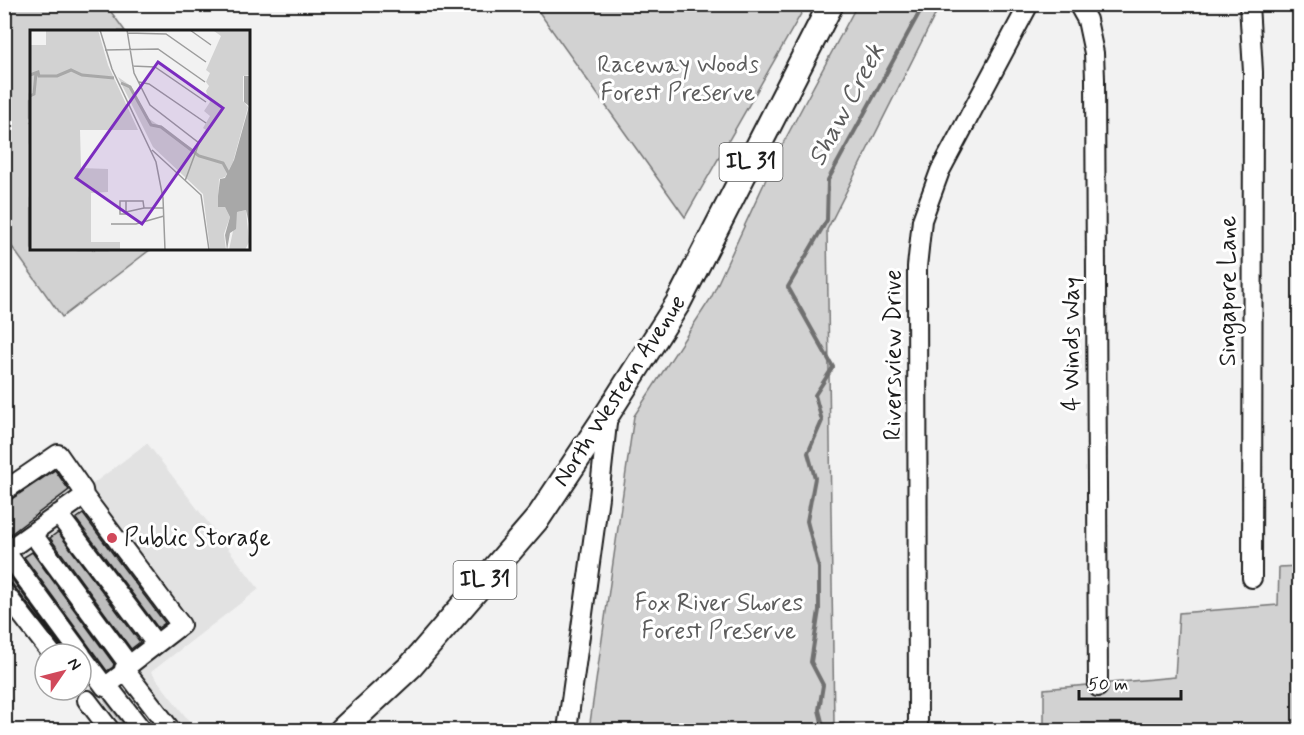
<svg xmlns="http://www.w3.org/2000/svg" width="1304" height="735" font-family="Mynerve,sans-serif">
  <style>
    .built { fill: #e2e2e2 }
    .green { fill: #d2d2d2; stroke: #777; stroke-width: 1.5 }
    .shadow { fill: #0003 }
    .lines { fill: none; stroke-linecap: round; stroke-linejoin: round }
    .stream { stroke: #707070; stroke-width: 4 }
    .building { fill: #bdbdbd; stroke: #1c1c1c; stroke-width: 1.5 }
    .minor-casing { stroke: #1c1c1c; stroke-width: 22 }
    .major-casing { stroke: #1c1c1c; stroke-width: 28 }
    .minor { stroke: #fff; stroke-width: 18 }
    .major { stroke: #fff; stroke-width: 24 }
    .poi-dot { fill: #d1495b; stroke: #fff; stroke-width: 2 }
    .labels { text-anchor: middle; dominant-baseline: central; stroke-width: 6; stroke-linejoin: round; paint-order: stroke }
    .shield { fill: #fff; stroke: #606060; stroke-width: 1.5 }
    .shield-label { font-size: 22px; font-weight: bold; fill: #1c1c1c }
    .park-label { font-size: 24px; fill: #5c5c5c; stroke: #fff }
    .street-label { font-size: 24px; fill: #1c1c1c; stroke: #fff }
    .poi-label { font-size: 24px; fill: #1c1c1c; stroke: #fff; text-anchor: start }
    .water-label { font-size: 26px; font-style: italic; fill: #5b5b5b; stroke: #fff }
    .inset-river { fill: none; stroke: #a8a8a8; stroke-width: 3 }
    .inset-road { fill: none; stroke: #9c9c9c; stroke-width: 1.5 }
    .view { fill: #7b2cbf; fill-opacity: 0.15; stroke: #7b2cbf; stroke-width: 3 }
    .inset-edge { fill: none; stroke: #1c1c1c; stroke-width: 3 }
  </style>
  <rect width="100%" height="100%" fill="#f2f2f2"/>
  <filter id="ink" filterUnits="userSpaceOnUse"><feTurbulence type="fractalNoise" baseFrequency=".0167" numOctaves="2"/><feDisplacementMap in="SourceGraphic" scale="12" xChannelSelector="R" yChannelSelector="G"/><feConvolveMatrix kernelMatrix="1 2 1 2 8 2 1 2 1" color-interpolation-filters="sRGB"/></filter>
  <g filter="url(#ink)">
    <path class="built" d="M56,441l34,45 57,-43 112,146 -108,83 45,58h-98l-30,-40h13v-36h-36l-40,-50 -1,-125z"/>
    <path class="green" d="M4,5h102l19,26 -93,1v217h119l-89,68 -57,-80z
      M534,5h272l-121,212z
      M857,5h83l-113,225 7,494 111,6 99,-3v-38l131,-12 4,-64 99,-8 1,-38 20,-1v164h-710l45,-314 77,-118 69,-149z"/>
    <path class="shadow" d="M67,459l13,18 -12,12 -64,48v-39l19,-9z
      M89,508l87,102 -17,16 -81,-107z
      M63,527l88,103 -19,17 -80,-108z
      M37,546l87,107 -12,12 -86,-108z
      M15,564l82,112 -14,12 -2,-3v-31h-17l-2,-8 -58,-73z
      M132,680l40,50h-18l-1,-7 -27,-36z
      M113,693l30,37h-21l-1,-7 -17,-22z"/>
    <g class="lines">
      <path class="stream" d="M824,730l-5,-20 4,-25 -12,-23 8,-52v-42l-12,-47 8,-43 -7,-25 14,-32 -7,-26 18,-28 -45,-80 39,-67 1,-40 96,-176"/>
    </g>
    <path class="building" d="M55,470l14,20 -65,49v-37l6,-2z
      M83,514l82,109 -7,5 -82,-109z
      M58,532l82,110 -9,7 -81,-111z
      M32,552l82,112 -1,3 -6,4 -83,-114z
      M6,571l61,83h-4l-2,-7 -48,-62 -4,-3 -5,-1v-8z"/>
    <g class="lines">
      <defs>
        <path id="minor" d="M1078,4l9,16 7,33 1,26 3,608
          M1249,4l4,68 -1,506
          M4,491l54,-37 25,36 1,6 97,129 -57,44 47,61
          M58,514l98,130
          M32,533l97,132
          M6,552l75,102
          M4,553l80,-57
          M4,592l48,62
          M81,655l24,32 21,-16
          M107,685l35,45
          M87,700l23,30
          M567,730l32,-233 9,-83
          M918,730l-1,-463 5,-47 18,-49 89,-167"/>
        <path id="major" d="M342,730l69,-64 127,-148 70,-105 70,-110 153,-299"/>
      </defs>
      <use href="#minor" class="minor-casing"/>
      <use href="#major" class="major-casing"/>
      <use href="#minor" class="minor"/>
      <use href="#major" class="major"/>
    </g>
  </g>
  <circle class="poi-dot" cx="112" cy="538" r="6"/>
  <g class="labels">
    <g class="shield">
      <rect x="719.5" y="143" width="63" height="38" rx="4.5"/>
      <rect x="453.5" y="561" width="63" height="38" rx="4.5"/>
    </g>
    <g class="shield-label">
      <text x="751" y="162">IL 31</text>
      <text x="485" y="580">IL 31</text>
    </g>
    <g class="park-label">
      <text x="678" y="65">Raceway Woods<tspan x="678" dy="28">Forest Preserve</tspan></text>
      <text x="719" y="603">Fox River Shores<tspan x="719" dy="28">Forest Preserve</tspan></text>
    </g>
    <g class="street-label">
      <text transform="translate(1228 291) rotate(-90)">Singapore Lane</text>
      <text transform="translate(1072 344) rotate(-90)">4 Winds Way</text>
      <text transform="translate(893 355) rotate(-90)">Riversview Drive</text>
      <text transform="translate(620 391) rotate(-57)">North Western Avenue</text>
    </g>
    <g class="poi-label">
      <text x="124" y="538">Public Storage</text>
    </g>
    <g class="water-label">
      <text transform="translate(847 105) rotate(-62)">Shaw Creek</text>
    </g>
  </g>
  <g transform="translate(30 30)">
    <rect width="220" height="220" fill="#f2f2f2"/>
    <path d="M16,0h52l10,35 30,65h-58l1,38 27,1v23l-17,1v49h29v8h-90v-205h16zM220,0v45l-7,1v25l5,6 -15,55 -8,15 -6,2 -1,28h7l5,10 -6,17 2,16h-16l-7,-56 -50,-47 -35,-70 13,9 17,32 45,31 13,-19 -3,-2 7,-12 -6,-5 6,-9 -4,-11 3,-5 -3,-4 4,-9 -4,-3 15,-34 -7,-5zM216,180l3,32 -4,8h-16l8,-38z" fill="#d2d2d2"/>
    <path d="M214,46h6v152l-4,-18 -9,2 -1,17 -6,4 -3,17 -2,-15 5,-18 -5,-10h-7v-11l2,-17 5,-1 9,-18 15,-54 -5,-4z" fill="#a8a8a8"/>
    <path class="inset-river" d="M0,45l8,-3 1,4h18l14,-6 11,5 32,3M91,53l9,4 21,38 10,2 38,29 24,7 6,11M0,66l4,-2 2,-21"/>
    <path class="inset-road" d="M70,0l12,39 44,93 7,36 2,52M97,0l7,43 16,32 49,38 -14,38M160,0l21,15M97,3l39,1 40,28M75,20l53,-1 47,33M102,36l23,1 51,35M109,52l10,2 57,39M122,120l49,45 8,55M96,171v13h-6v-13h23l1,7h19M96,182l18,-4M90,194h-9h25l28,-8"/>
    <path class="view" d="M128,32l65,46 -81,116 -66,-46z"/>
    <rect width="220" height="220" class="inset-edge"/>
  </g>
  <rect width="1304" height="735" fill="none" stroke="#fff" stroke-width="24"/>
  <rect x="12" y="12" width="1280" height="711" fill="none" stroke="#1c1c1c" stroke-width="2" filter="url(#ink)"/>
  <g transform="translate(63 672) rotate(55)"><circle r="28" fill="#ffffff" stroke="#a4a4a4" stroke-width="1.5"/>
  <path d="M0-4.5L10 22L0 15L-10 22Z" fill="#d1495b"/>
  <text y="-9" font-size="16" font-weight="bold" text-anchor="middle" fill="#1c1c1c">N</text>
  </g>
  <path d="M1079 690v9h102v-9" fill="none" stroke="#1c1c1c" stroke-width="3"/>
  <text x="1088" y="690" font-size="18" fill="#1c1c1c" stroke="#ffffff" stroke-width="4.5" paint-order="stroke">50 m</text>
</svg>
